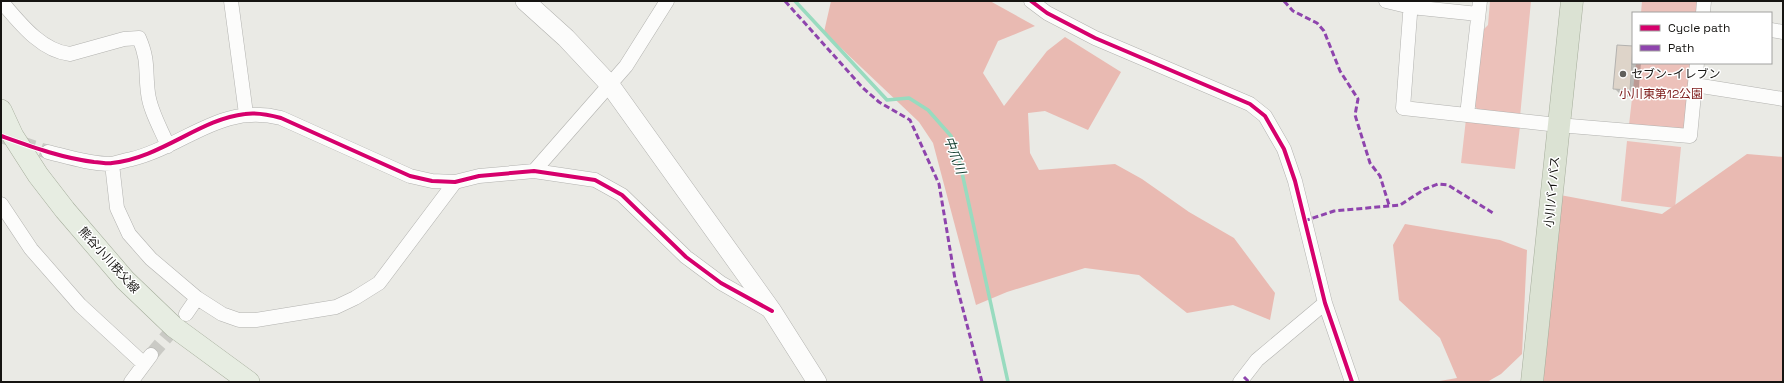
<svg xmlns="http://www.w3.org/2000/svg" width="1784" height="383" font-family="'Space Grotesk','Noto Sans JP',sans-serif">
  <style>
    .green { fill: #ecc1ba }
    .forest { fill: #e9bab2 }
    .shadow { fill: #0003 }
    .lines { fill: none; stroke-linecap: round; stroke-linejoin: round }
    .stream { stroke: #98dbbf; stroke-width: 3.5 }
    .building { fill: #ded4c9; stroke: #b3b2af }
    .street-tunnel { stroke: #cacac5; stroke-width: 14; stroke-dasharray: 14 7; stroke-linecap: butt }
    .street-casing { stroke: #b2b2af; stroke-width: 15 }
    .secondary-casing { stroke: #b2b2af; stroke-width: 20 }
    .primary-casing { stroke: #a5ad9b; stroke-width: 22 }
    .highway-casing { stroke: #a5ad9b; stroke-width: 23 }
    .street { stroke: #fcfcfb; stroke-width: 14 }
    .secondary { stroke: #fcfcfb; stroke-width: 19 }
    .primary { stroke: #e7ede2; stroke-width: 21 }
    .highway { stroke: #dbe2d3; stroke-width: 22 }
    .quiet { stroke: #8e44ad; stroke-width: 3; stroke-dasharray: 6 3; stroke-linecap: butt }
    .cycleway-casing { stroke: #fff; stroke-width: 6 }
    .cycleway { stroke: #d6006c; stroke-width: 4 }
    .poi-dot { fill: #605f5b; stroke: #fff; stroke-width: 1.5 }
    .labels { text-anchor: middle; dominant-baseline: central; stroke-width: 3; stroke-linejoin: round; paint-order: stroke }
    .poi-label { font-size: 12px; fill: #151411; stroke: #fff; text-anchor: start }
    .park-label { font-size: 12px; fill: #7a1514; stroke: #fff }
    .street-label { font-size: 12px; fill: #151411; stroke: #fff }
    .water-label { font-size: 13px; font-style: italic; fill: #123c2e; stroke: #fff }
  </style>
  <rect width="100%" height="100%" fill="#eaeae5"/>
  <path class="green" d="M1490,1h41l-11,116 -40,-4 -6,-8 8,-74 6,-6z
    M1642,1h56l-1,12h-56z
    M1636,63h56l-6,62 -5,5 -52,-5z
    M1466,119l54,7 -5,43 -54,-6z
    M1627,141l54,6 -6,61 -54,-7z"/>
  <path class="forest" d="M831,1h159l45,25 -37,15 -15,32 21,33 43,-55 18,-14 56,35 -33,58 -43,-19 -17,2 2,40 9,17 76,-6 27,15 47,33 45,26 41,55 -5,27 -37,-15 -46,8 -48,-38 -54,-7 -78,24 -31,13 -43,-162 -14,-21 -95,-90z
    M1747,154l36,3v225h-242l19,-187 102,19z
    M1405,224l95,16 27,10 -5,104 -21,20 -14,8h-53l23,-4 -17,-40 -41,-38 -6,-55z"/>
  <path class="shadow" d="M1618,46l15,1v16h8l-3,35 -16,-2 -8,-8z"/>
  <g class="lines">
    <path class="stream" d="M795,1l92,99 22,-2 19,12 23,26 8,23 49,223"/>
  </g>
  <path class="building" d="M1617,45l16,1 -3,44 -17,-1z"/>
  <g class="lines">
    <path class="street-tunnel" d="M1,136l47,16
      M151,355l29,-34"/>
    <defs>
      <path id="street" d="M1,1c18,21 40,50 69,53l54,-15 15,-1c10,23 6,32 9,55 2,18 13,36 20,53
        M231,1l15,113
        M1031,1l16,12 48,25 155,66 15,12 19,33 11,32 30,122 27,79
        M1386,1l25,6 67,7
        M1411,1l-8,107 155,17 132,11 7,-73
        M1703,13l1,-12
        M1771,30l12,2
        M1695,85l88,14
        M1467,115l13,-114
        M48,152c20,5 42,12 63,12 7,-1 14,-4 21,-5 55,-14 88,-56 149,-41l129,58 22,5 23,1 24,-6 55,-5 61,9 27,15 64,62 35,26 49,28
        M112,164l5,44 12,26 22,25 46,39 25,16 17,6h17l80,-13 19,-9 24,-15 76,-101
        M534,171l92,-105 41,-65
        M1,204l30,45 49,56 64,59
        M186,314l11,-16
        M131,382l20,-27
        M1240,382l17,-22 68,-57"/>
      <path id="secondary" d="M525,1l41,37 44,47 162,226 45,71"/>
      <path id="primary" d="M1,110l12,26 25,39 27,35 60,70 49,47 75,55"/>
      <path id="highway" d="M1532,382l40,-381"/>
    </defs>
    <use href="#street" class="street-casing"/>
    <use href="#secondary" class="secondary-casing"/>
    <use href="#primary" class="primary-casing"/>
    <use href="#highway" class="highway-casing"/>
    <use href="#street" class="street"/>
    <use href="#secondary" class="secondary"/>
    <use href="#primary" class="primary"/>
    <use href="#highway" class="highway"/>
    <path class="quiet" d="M785,1l78,87 16,14 31,18 29,64 16,95 27,103
      M1284,1l9,10 24,12 7,8 16,40 18,28 -3,16 15,48 10,13 9,29
      M1304,221l30,-10 66,-6 25,-16 13,-5 10,1 45,28
      M1244,377l5,5"/>
    <defs>
      <path id="cycleway" d="M1031,1l16,12 48,25 155,66 15,12 19,33 11,32 30,122 27,79
        M1,136c31,11 61,22 93,26 6,0 13,2 18,1 49,-5 88,-44 133,-49 13,-2 25,1 36,4l129,58 22,5 23,1 24,-6 55,-5 61,9 27,15 64,62 35,26 51,28"/>
    </defs>
    <use href="#cycleway" class="cycleway-casing"/>
    <use href="#cycleway" class="cycleway"/>
  </g>
  <circle class="poi-dot" cx="1623" cy="74" r="4"/>
  <g class="labels">
    <g class="poi-label">
      <text x="1631" y="74">セブン-イレブン</text>
    </g>
    <g class="park-label">
      <text x="1661" y="94">小川東第12公園</text>
    </g>
    <g class="street-label">
      <text transform="translate(1552 192) rotate(-85)">小川バイパス</text>
      <text transform="translate(109 260) rotate(48)">熊谷小川秩父線</text>
    </g>
    <g class="water-label">
      <text transform="translate(955 155) rotate(70)">中爪川</text>
    </g>
  </g>
  <rect width="1784" height="383" fill="none" stroke="#151411" stroke-width="4"/>
  <rect x="1632" y="12" width="140" height="52" fill="#ffffff" stroke="#a1a1a0"/>
  <rect x="1640" y="25" width="20" height="6" fill="#d6006c" stroke="#a1a1a0"/>
  <text x="1668" y="32" font-size="12" fill="#151411">Cycle path</text>
  <rect x="1640" y="45" width="20" height="6" fill="#8e44ad" stroke="#a1a1a0"/>
  <text x="1668" y="52" font-size="12" fill="#151411">Path</text>
</svg>
